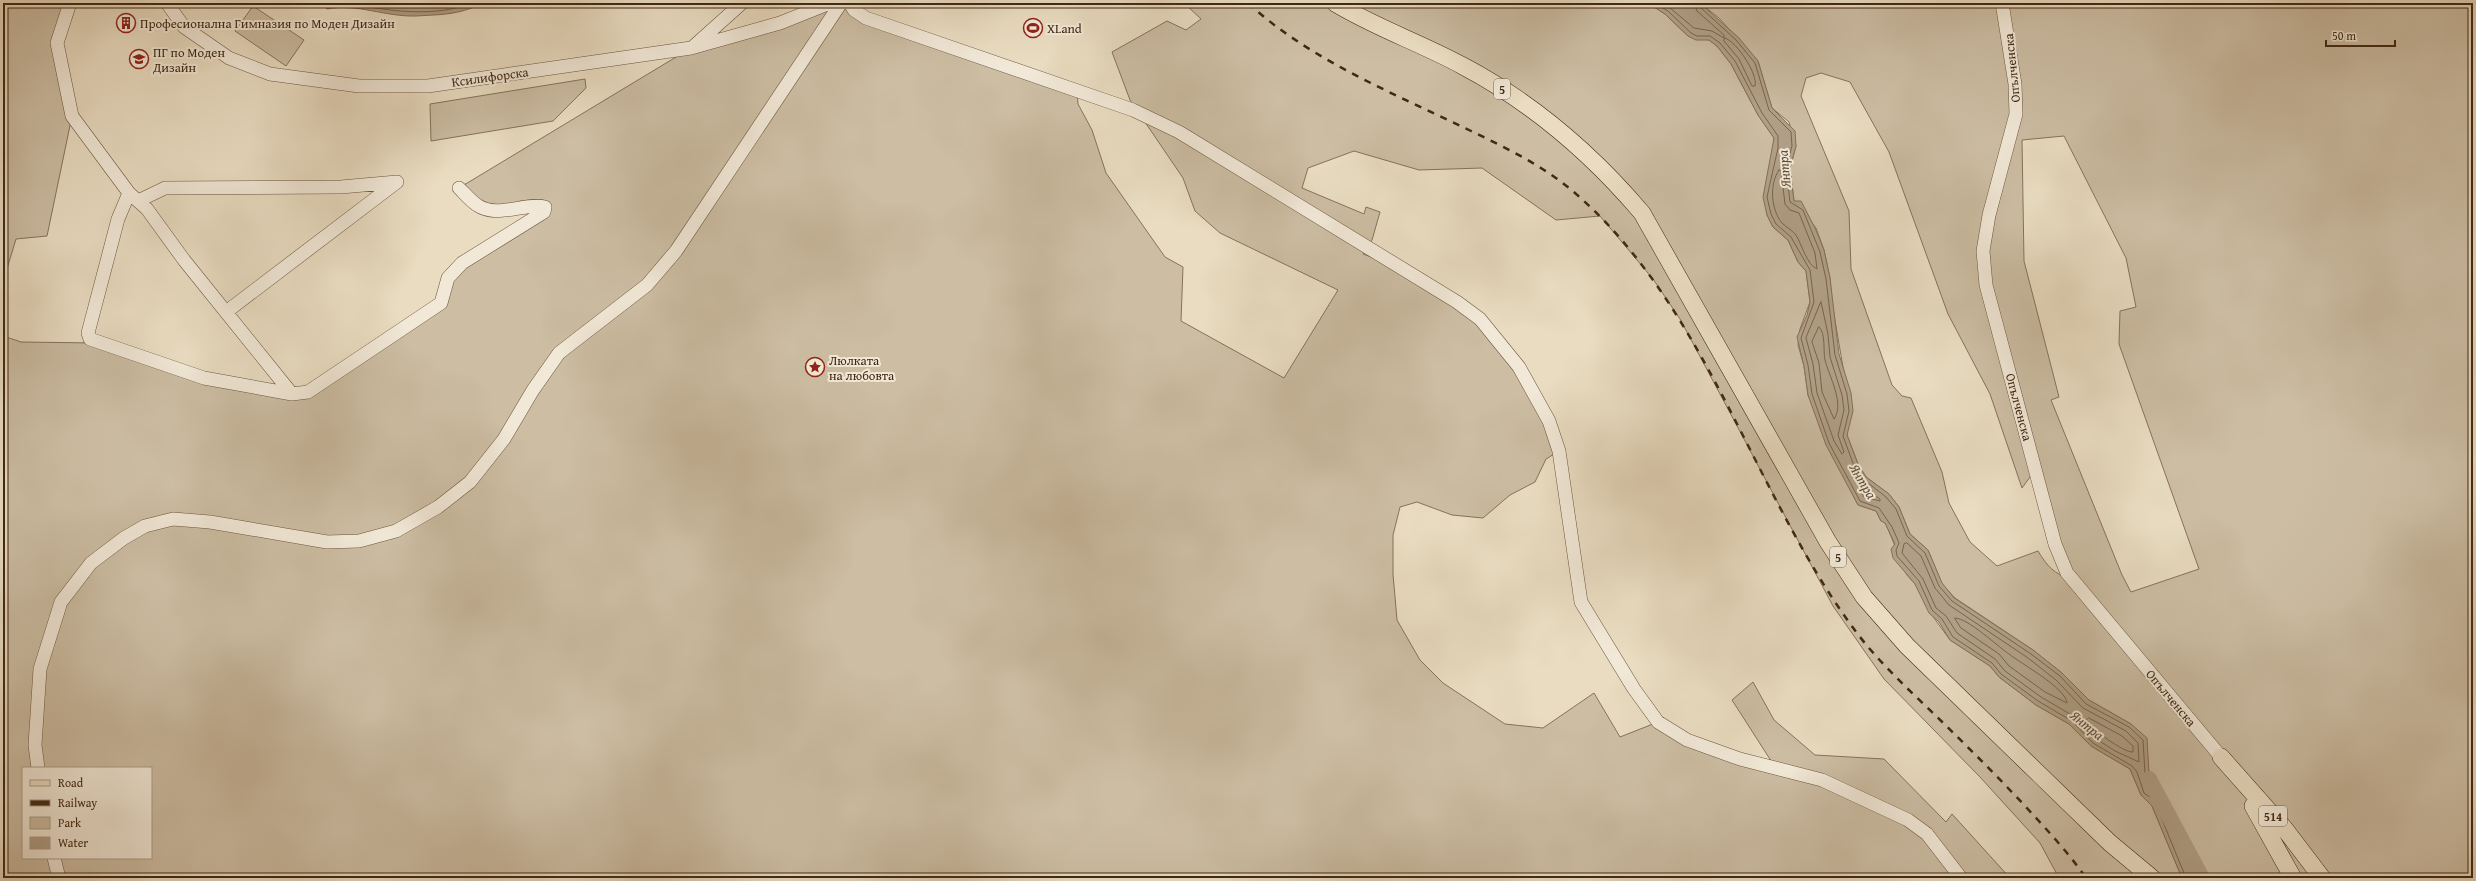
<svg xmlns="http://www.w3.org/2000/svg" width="2476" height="881" font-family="'Gentium Book Plus',serif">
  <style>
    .green { fill: #ccbda3; stroke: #86725b; fill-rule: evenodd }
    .water { fill: #b09f86; stroke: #846f58 }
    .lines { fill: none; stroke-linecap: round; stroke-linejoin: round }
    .shore { stroke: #78644c; stroke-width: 1 }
    .river { stroke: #b09f86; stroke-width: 16 }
    .minor-casing { stroke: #6b553e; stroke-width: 14 }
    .major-casing { stroke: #412813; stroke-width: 18 }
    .minor { stroke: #f1e8d7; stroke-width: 13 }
    .major { stroke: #e9dcc1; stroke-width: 17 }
    .rail { stroke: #412813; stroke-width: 2.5; stroke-dasharray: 7 7; stroke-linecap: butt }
    .labels { text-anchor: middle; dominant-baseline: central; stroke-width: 4; stroke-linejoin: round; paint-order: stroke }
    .shield { fill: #f1e8d7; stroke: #76624e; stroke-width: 1 }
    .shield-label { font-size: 12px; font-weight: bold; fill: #412813 }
    .poi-label { font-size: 13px; fill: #412813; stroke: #f1e8d7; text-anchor: start }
    .street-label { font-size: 13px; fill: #412813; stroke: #f1e8d7 }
    .water-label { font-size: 14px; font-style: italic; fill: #624c36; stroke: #f1e8d7 }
  </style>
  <rect width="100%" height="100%" fill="#e9dcc1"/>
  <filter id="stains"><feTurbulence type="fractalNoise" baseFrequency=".005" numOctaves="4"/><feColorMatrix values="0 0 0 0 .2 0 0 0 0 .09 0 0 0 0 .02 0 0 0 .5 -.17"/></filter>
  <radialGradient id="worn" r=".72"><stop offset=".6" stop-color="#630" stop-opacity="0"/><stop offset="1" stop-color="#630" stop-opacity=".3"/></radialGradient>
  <path class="green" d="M3,3h67l-8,45 10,68 -25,120 -31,3 -13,43z
    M830,3l247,87 1,14 14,26 14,43 59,84 18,10 -2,54 103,57 54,-88 -118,-57 -25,-22 -12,-33 -53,-78 -18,-48 55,-31 19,9 15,-11 -17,-16h464l17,11 23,22 21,4 8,6 14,18 27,51 16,23 -7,77 6,12 15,13 10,22 8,9 4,31 -10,27 -2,16 6,21 4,29 47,104 3,6 18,6 5,10 4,1 22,53 8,9 19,34 16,22 40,26 9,11 37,28 33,19 22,22 39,23 11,26 11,11 30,72h-123l-19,-35 -60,-66 -96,-98 -51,-73 -153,-287 -27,-40 -53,-63 -44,4 -74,-52 -63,2 -65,-19 -46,17 -6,20 62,26 2,-7 14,5 -8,28 -9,14 38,14 94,68 64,115 -13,8 -11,23 -25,13 -27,23 -31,-3 -35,-13 -17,5 -7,28v39l4,46 23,40 23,23 62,41 38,4 51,-35 26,44 38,-15 29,18 88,27 -43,-67 21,-18 21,38 41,35 69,4 62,63 6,-8 58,64h-2007v-542l18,6 76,1 78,24 133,25 133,-89 7,-25 96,-66 -45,-1 -40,-23 232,-140zM23,768h128v90h-128z
    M1700,3h773v875h-273c-5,-8 -7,-14 -10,-23 -4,-18 -16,-37 -30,-49v-22l-11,-11 -1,-9 -17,-40 -42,-24 -27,-27 -29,-23 -78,-52 -13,-14 -14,-34 -18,-16 -11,-27 -10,-13 -23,-17 -8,-13 -11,-29 -3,-62 -12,-70 -2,-25 -6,-28 -8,-22 -22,-27 -4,-33 6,-22 -7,-24 -17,-14 -14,-47 -39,-43zM1821,73l29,9 39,70 59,162 42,80 32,94 13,-18 36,109c-17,-5 -24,-13 -33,-28l-41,15 -27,-24 -21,-39 -7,-31 -31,-74 -9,-2 -10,-11 -41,-116 -2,-58 -48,-115 5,-18zM2064,136l62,122 10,49 -16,4 -1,33 80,225 -68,23 -9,-17 -71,-175 8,-3 -35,-136 -2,-121z
    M253,6l51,34 -18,26 -51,-35z
    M585,79l1,9 -33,33 -122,20 -1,-37z"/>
  <path class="water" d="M321,3h171c-11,1 -19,5 -30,8 -14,4 -31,4 -46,5 -30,1 -60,-13 -89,-7z
    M1648,3h52l39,35 19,23 14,47 23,23 1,15 -6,22 4,33h7l14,27 9,22 6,28 9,76 12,39 2,18 -6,24 11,29 8,13 23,17 10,13 11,27 18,16 14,33 12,15 79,52 29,23 27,27 42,24 16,14 2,35 11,11v22c15,13 25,30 30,49 3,9 5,15 10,23h-18l-30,-72 -11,-11 -11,-26 -39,-23 -22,-22 -33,-19 -37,-28 -9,-11 -40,-26 -11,-18 -10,-9 -14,-29 -22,-26 -2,-9 4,-5 -10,-21 -4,-2 -5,-10 -18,-6 -32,-60 -18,-50 -4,-29 -7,-29 10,-22 3,-13 -4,-31 -8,-9 -10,-22 -15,-13 -6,-12 -4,-18 11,-59 -16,-23 -27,-51 -14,-18 -8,-6h-13l-8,-4 -23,-22z"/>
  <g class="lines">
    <path class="shore" d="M350,3c34,8 88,15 120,0
      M372,3l43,4 39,-4
      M1654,3l14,8 23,22 6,3h13l10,7 15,18 27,52 16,23v12l-11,49 4,17 5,10 15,13 19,33 4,32 -13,36 7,27 4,29 17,49 31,58 19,7 13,19 7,16 -3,7 1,6 22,25 13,29 10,9 11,18 39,26 9,11 37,27 34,20 21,22 39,23 5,6 7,21 10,7 2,-14 -11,-12 -2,-34 -14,-13 -43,-23 -26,-28 -29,-22 -79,-53 -13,-15 -14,-33 -18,-17 -11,-27 -10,-12 -23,-18 -9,-13 -11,-30 6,-25 -2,-17 -12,-39 -9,-76 -6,-27 -17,-42 -13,-8 -4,-34 6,-22 -1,-14 -22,-22 -14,-47 -19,-23 -36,-33 -1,-4
      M1664,3l30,25 18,3 12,7v-3l-27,-24 -3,-8
      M1725,38c12,4 33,36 30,48h-3l-13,-27 -15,-18z
      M1779,170l2,1 4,33 5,6 9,3 16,40 2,16c-10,-4 -15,-24 -21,-34 -4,-5 -10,-8 -14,-12 -11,-13 -13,-39 -3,-53z
      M1821,302l7,32 2,23 12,38 2,15 -6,25 6,17 -2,2 -8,-13 -17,-48 -4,-29 -7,-26z
      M1819,327c7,6 4,24 6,33 4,16 20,44 9,59l-12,-27 -3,-29 -7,-21z
      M1860,486l20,13v2l-16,-4z
      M1907,543l14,13 14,32 14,17 79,53 28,22 27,28 43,23 12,12 1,19 -24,-11 -20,-13 -20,-21 -34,-20 -36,-26 -10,-12 -38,-26 -11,-17 -10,-8 -13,-29 -21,-26 2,-9z
      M1955,618c13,0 42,28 54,36 11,9 57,34 58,49l-22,-11 -36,-26 -10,-12 -38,-26z
      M2089,718l33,18 11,10v6c-9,1 -41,-23 -47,-31z
      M2186,878l-25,-61 1,-3 12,13 21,51"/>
    <path class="river" d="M2149,779l53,99"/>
    <defs>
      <path id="minor" d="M70,3l-13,40 15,73 57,77 18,16 37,51 108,134
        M167,3l17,24 45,31 41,16 89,12h69l263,-38 89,-25 50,-20
        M850,3l4,7 12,8 267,92 46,22 278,170 23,17 39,48 30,54 10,30 22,151 53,87 24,33 29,18 53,19 82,21 86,40 19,14 34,44
        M2002,3l13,81 1,30 -27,101 -6,36 3,34 69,259 12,29 154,184
        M694,46l48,-43
        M129,193l-11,26 -30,114 2,6 114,39 88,16 16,-2 133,-89 7,-25 14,-15 82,-51 1,-5c-20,-5 -48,12 -68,-2 -6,-4 -12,-11 -18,-17
        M138,201l27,-13 176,-1 56,-5
        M226,312l171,-130
        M38,768l-3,-23 5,-76 21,-67 30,-39 33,-25 21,-12 28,-7 37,3 117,20 32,-1 37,-10 42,-24 32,-25 34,-43 29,-49 26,-37 88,-68 29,-34 165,-248
        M54,858l5,20"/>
      <path id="major" d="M1335,3c41,25 86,40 128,63 70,37 128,87 179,147l186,329 36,55 43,49 203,197 42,35
        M2221,757l63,71 38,50
        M2253,806l40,72"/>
    </defs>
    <use href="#minor" class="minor-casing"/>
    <use href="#major" class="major-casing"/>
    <use href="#minor" class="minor"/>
    <use href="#major" class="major"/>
    <path class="rail" d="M1248,3c62,57 145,90 221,127 37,18 75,36 106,63 135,117 179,306 285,444 22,28 48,52 74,77 31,30 62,61 92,93 21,23 42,45 60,71"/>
  </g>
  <defs>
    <symbol id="building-ring" viewBox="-11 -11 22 22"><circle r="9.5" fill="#f1e8d7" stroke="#8f2418" stroke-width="1.5"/><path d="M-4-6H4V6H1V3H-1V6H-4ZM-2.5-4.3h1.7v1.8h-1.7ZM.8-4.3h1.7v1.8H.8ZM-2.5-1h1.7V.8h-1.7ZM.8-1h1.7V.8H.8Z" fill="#8f2418"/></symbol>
    <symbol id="stadium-ring" viewBox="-11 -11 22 22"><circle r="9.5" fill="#f1e8d7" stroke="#8f2418" stroke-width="1.5"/><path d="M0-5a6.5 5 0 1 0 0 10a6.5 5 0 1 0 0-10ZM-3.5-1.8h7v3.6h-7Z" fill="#8f2418"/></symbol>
    <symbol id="school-ring" viewBox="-11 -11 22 22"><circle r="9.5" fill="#f1e8d7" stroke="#8f2418" stroke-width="1.5"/><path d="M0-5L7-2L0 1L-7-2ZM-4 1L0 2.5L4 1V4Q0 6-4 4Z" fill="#8f2418"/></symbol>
    <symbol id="sight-ring" viewBox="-11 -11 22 22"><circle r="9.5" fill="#f1e8d7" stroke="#8f2418" stroke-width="1.5"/><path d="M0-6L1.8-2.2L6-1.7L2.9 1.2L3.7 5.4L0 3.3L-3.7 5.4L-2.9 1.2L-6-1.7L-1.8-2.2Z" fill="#8f2418"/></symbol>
  </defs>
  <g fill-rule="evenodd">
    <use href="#building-ring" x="115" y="12" width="22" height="22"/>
    <use href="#stadium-ring" x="1022" y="17" width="22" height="22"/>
    <use href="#school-ring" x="128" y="48" width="22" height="22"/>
    <use href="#sight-ring" x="804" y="356" width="22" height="22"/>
  </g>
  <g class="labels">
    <g class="shield">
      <rect x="1494" y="79" width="16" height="20" rx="3"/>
      <rect x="1830" y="547" width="16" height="20" rx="3"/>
      <rect x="2259" y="806" width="28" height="20" rx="3"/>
    </g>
    <g class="shield-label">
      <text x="1502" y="89">5</text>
      <text x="1838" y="557">5</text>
      <text x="2273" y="816">514</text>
    </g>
    <g class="poi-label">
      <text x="140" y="23">Професионална Гимназия по Моден Дизайн</text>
      <text x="1047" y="28">XLand</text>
      <text x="153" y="52">ПГ по Моден<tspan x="153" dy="15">Дизайн</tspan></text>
      <text x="829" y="360">Люлката<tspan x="829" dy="15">на любовта</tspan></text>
    </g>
    <g class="street-label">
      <text transform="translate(2012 68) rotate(-96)">Опълченска</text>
      <text transform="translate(490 77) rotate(-8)">Ксилифорска</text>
      <text transform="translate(2019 407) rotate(75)">Опълченска</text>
      <text transform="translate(2171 698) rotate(50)">Опълченска</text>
    </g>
    <g class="water-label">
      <text transform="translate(1784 169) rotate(-95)">Янтра</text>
      <text transform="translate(1863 481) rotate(59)">Янтра</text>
      <text transform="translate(2087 725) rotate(39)">Янтра</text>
    </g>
  </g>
  <rect width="2476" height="881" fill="none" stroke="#e9dcc1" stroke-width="16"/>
  <rect x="4" y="4" width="2468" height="873" fill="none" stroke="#412813" stroke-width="2"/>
  <rect x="8" y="8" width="2460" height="865" fill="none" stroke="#412813"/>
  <rect x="22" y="767" width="130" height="92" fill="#f1e8d7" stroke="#ab9b89"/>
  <rect x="30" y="780" width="20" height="6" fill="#e9dcc1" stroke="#ab9b89"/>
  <text x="58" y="787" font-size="12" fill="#412813">Road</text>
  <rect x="30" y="800" width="20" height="6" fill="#412813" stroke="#ab9b89"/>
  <text x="58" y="807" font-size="12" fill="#412813">Railway</text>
  <rect x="30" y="817" width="20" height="12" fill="#ccbda3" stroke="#ab9b89"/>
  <text x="58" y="827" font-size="12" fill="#412813">Park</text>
  <rect x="30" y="837" width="20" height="12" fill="#b09f86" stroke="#ab9b89"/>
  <text x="58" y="847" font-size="12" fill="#412813">Water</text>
  <path d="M2326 40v6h69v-6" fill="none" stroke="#412813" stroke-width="2"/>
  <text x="2332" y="40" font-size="12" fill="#412813" stroke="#f1e8d7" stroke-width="3" paint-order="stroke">50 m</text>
  <rect width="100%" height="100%" filter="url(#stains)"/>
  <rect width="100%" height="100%" fill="url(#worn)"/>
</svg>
